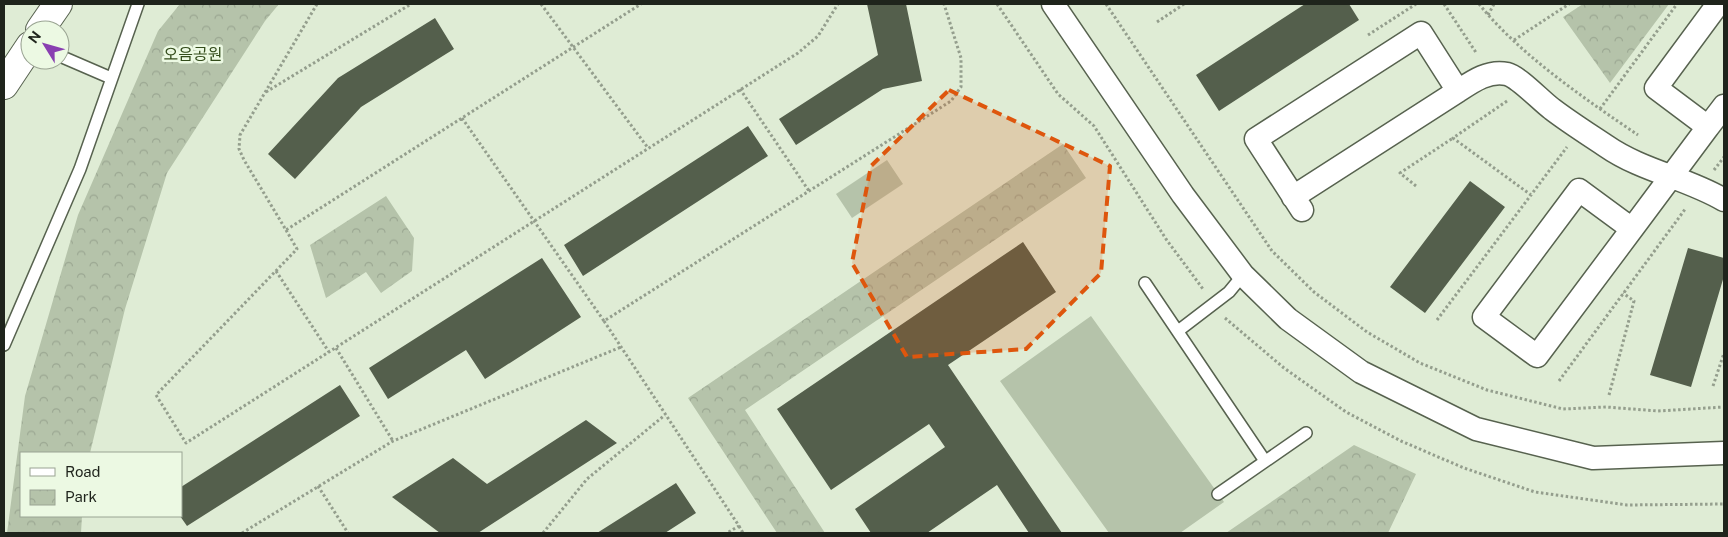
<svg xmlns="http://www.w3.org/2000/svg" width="1728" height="537" font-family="'Public Sans','Noto Sans KR',sans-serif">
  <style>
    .park { fill: url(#park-crowns) }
    .pitch { fill: #b5c3aa }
    .building { fill: #545f4c }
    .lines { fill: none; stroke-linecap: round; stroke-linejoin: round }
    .service-casing { stroke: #57624f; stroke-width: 14 }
    .minor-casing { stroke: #57624f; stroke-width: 25 }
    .trunk-casing { stroke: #57624f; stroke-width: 30 }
    .path { stroke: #949e8d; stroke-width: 3; stroke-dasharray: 2.5 2.5; stroke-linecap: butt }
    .service { stroke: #fff; stroke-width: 11 }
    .minor { stroke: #fff; stroke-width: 22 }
    .trunk { stroke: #fff; stroke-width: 28 }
    .marked { fill: #de560d; fill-opacity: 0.2; stroke: #de560d; stroke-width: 4; stroke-dasharray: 10 6; stroke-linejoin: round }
    .labels { text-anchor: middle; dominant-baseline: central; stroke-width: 5; stroke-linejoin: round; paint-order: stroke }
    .park-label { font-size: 16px; fill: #334c1b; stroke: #ecf9e3 }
  </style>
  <defs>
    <pattern id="park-crowns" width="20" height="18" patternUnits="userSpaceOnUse" patternTransform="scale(1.25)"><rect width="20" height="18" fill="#b5c3aa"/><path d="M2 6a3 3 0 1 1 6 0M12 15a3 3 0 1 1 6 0" fill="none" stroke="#9ba792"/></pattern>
  </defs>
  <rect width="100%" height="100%" fill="#dfecd5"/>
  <path class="park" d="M180,4h99l-14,17 -98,152 -42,136 -35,144h-69v63h61l-1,17h-74l18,-137 53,-181 80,-184z
    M1583,4h86l-59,79 -47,-66z
    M1063,144l23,34 -341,232 80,123h-48l-89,-135z
    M386,196l28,42 -2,33 -31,22 -15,-21 -40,26 -16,-53z
    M1354,445l62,29 -28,59h-162z"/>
  <path class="pitch" d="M887,160l16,24 -51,34 -16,-24z
    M1091,316l133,186 -44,31h-71l-109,-152z"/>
  <path class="building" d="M867,4h39l16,77 -39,8 -87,56 -17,-26 99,-64z
    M1305,4h44l10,16 -140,91 -23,-36z
    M435,18l19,31 -93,58 -66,72 -27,-25 70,-76z
    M748,126l20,30 -185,120 -19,-31z
    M1470,181l35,26 -80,106 -35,-26z
    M1023,242l33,50 -108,73 114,168h-33l-32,-48 -70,48h-56l-16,-24 90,-62 -16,-23 -98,66 -54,-81z
    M1688,248l36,10v18l-33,111 -41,-12z
    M542,258l39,59 -96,62 -19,-29 -78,49 -19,-31z
    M340,385l20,31 -173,110 -7,-10 1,-29z
    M586,420l31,23 -139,90h-38l-48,-36 61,-39 34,26z
    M676,483l20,30 -31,20h-68z"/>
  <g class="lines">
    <defs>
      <path id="service" d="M60,56l51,22
        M1145,283l120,178
        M1178,331l51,-39 14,-17
        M4,345l76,-176 58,-165
        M1218,494l88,-61"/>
      <path id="minor" d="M1053,4l130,191 60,80 45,44 73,53 115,57 117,29 131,-5
        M1718,4l-62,84 52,39 16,-21
        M1458,91c15,-10 31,-21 49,-17 12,3 34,27 45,35 17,13 36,25 54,37 36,25 81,32 118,54
        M1579,190l53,39 -95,127 -53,-39z
        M1293,197l165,-106 -37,-58 -165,106 46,71
        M1632,229l76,-102"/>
      <path id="trunk" d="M40,30l18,-26
        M4,85l26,-39"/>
    </defs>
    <use href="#service" class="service-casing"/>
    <use href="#minor" class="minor-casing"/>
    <use href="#trunk" class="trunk-casing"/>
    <path class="path" d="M317,4l-77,131 -1,14 5,11 42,70 355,-226
      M541,4l107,144
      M997,4l61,90 36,32 72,113 37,50
      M1106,4l166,247 42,41 53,40 53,31 67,27 76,19 43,-2 52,4 66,-4
      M1444,4l33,50
      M1479,4c40,50 106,95 159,131
      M1488,15l6,-11
      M1157,22l27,-18
      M1368,35l48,-31
      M1514,40l55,-36
      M740,89l69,102
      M266,92l145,-88
      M1507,101l-54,37 78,57
      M1600,109l77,-105
      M462,118l142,203 347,-220 10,-14v-29l-17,-54
      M1714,170l10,-13
      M1416,186l-16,-13 53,-35
      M286,230l11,19 -141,146 30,48 612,-390 20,-17 20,-32
      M276,271l53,81
      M1225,318l59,50 62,44 55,29 63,27 71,24 92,13 97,-1
      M1437,320l130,-173
      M604,321l135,205 -12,7
      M336,348l57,93
      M1559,381l127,-173
      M1713,386l11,-33
      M1609,395l25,-94 -11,-8
      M318,486l30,47
      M739,526l4,7
      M242,533l151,-92 228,-94
      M543,533l44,-54 78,-64"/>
    <use href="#service" class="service"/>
    <use href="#minor" class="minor"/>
    <use href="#trunk" class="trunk"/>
  </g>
  <path class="marked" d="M949,90l161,76 -9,107 -75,76 -119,8 -55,-94 19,-97z"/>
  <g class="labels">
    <g class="park-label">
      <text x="193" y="54">오음공원</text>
    </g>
  </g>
  <rect width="1728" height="537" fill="none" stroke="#1f241c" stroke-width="10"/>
  <rect x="20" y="452" width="162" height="65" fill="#ecf9e3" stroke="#9aa493"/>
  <rect x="30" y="468" width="25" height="8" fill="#ffffff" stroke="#9aa493"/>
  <text x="65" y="477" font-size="15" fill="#1f241c">Road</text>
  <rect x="30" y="490" width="25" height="15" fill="url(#park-crowns)" stroke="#9aa493"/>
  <text x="65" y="502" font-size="15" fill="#1f241c">Park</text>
  <g transform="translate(45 45) rotate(307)"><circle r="24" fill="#ecf9e3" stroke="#9aa493"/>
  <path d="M0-4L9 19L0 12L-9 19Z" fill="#893fb1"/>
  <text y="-8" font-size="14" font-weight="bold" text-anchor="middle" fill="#1f241c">N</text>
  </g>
</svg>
